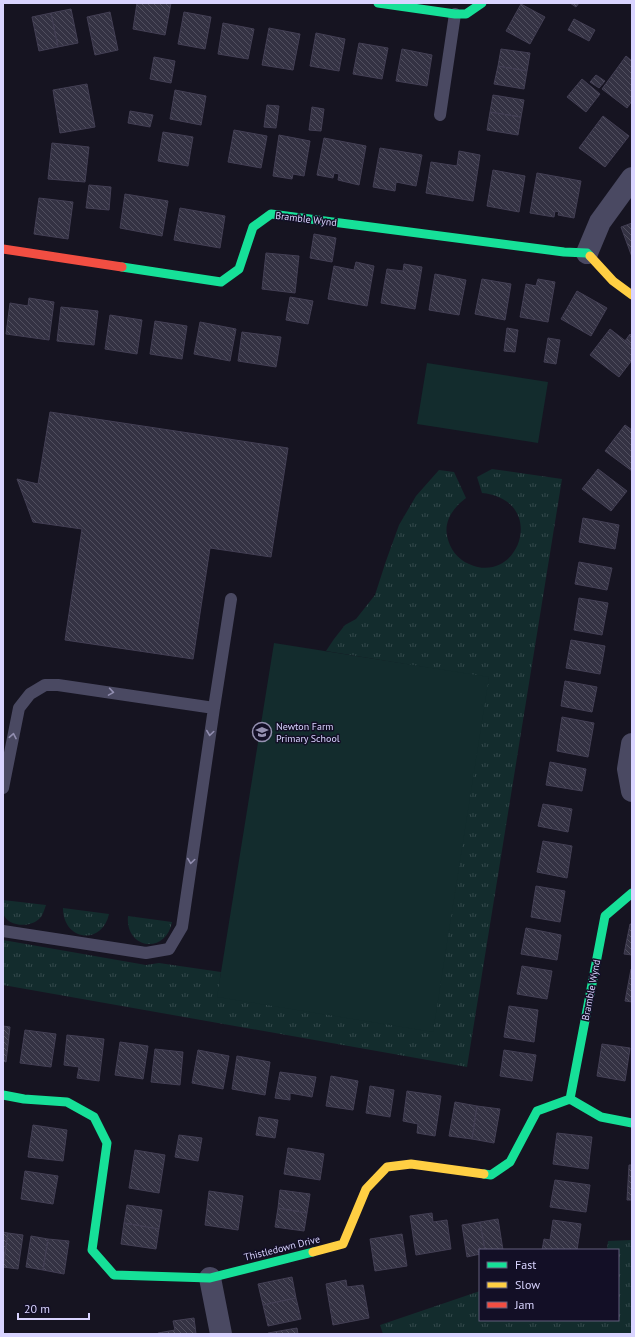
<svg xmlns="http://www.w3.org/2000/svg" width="635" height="1337" font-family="'PT Sans',sans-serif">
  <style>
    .grass { fill: url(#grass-tufts) }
    .pitch { fill: #132c2d }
    .building { fill: url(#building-back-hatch); stroke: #433f54 }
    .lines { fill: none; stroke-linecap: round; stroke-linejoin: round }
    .lane { stroke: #4a4962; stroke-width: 12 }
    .street { stroke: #4a4962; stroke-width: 22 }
    .fast { stroke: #16e098; stroke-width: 9 }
    .slow { stroke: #ffcf43; stroke-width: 9 }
    .jam { stroke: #f24e42; stroke-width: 9 }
    .oneway { stroke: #928eb0 }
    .labels { text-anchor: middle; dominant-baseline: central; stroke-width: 3; stroke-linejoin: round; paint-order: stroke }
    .street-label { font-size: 10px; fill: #d9d4ff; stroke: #130f26 }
    .poi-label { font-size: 10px; fill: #d9d4ff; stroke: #130f26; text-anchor: start }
  </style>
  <defs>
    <pattern id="grass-tufts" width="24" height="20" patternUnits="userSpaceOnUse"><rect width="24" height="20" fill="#132c2d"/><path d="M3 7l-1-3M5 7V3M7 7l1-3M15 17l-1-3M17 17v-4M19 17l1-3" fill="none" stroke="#354a4c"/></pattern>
    <pattern id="building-back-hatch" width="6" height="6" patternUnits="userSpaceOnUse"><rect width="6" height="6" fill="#343243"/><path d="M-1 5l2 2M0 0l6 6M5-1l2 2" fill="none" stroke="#514f5f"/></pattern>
  </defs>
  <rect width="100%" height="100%" fill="#161421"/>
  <path class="grass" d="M492,469l70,10 -95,588 -464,-82v-45l143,25 13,-2 62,9 -3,25 271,-319 -163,-27 8,-12 11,-14 11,-6 19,-24 11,-34 13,-36 17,-29 23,-26 15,2 12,26c-12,9 -22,22 -19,38 3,13 10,23 22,28 50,23 80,-64 13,-71l-5,-16z
    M3,900l43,5c-2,5 -3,11 -7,14 -9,9 -32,8 -36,-6 -1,-4 0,-9 0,-13z
    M63,908l46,6c-7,32 -46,27 -46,-6z
    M128,916l44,6c-6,33 -47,27 -44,-6z
    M632,1240v94h-249l-3,-9 100,-34v29h138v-70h-11l1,-9z"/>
  <path class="pitch" d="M427,363l121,19 -10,61 -121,-19z
    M274,643l215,34 -56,355 -216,-35z"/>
  <path class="building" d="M137,3h34l-6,32 -32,-6z
    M570,3h9l-3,4z
    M521,4l24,13 -15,27 -24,-13z
    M71,9l7,34 -20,4 -7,-34z
    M110,12l8,38 -23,5 -8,-38z
    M184,12l27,5 -6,32 -27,-5z
    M51,13l7,34 -19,4 -7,-34z
    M574,19l21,11 -6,11 -21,-11z
    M223,23l31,6 -6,30 -30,-5z
    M269,28l31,6 -7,36 -31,-5z
    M316,33l29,6 -6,32 -29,-5z
    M359,43l29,5 -6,31 -29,-5z
    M402,49l30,6 -5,31 -31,-5z
    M501,49l29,4 -3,18 -29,-5z
    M626,56l6,5v40l-5,7 -25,-19z
    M154,57l21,4 -4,22 -21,-4z
    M498,66l29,5 -3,18 -30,-5z
    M596,75l9,6 -6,7 -9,-6z
    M582,79l18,15 -14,18 -19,-15z
    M87,84l8,43 -35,6 -7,-43z
    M175,90l31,6 -5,29 -31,-6z
    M493,95l31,5 -3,17 -31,-5z
    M267,105l12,1 -3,22 -12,-1z
    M312,107l12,2 -3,22 -12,-1z
    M130,111l23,4 -3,12 -22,-4z
    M490,112l31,5 -3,18 -31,-5z
    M603,116l26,20 -24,31 -26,-19z
    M234,130l33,6 -6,32 -33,-6z
    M163,132l30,5 -5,29 -30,-5z
    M279,135l31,6 -6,35 -11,-2 -1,5 -19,-3z
    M324,138l42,8 -7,39 -21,-5 1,-6 -5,-1 -1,5 -16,-3z
    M52,143l37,4 -4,35 -37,-3z
    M380,148l42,7 -6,31 -20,-4 -1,9 -22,-4z
    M459,151l21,4 -7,46 -47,-8 5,-31 26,4z
    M493,170l32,6 -6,36 -32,-6z
    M537,173l44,8 -7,37 -16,-3 1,-3 -4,-1 -1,6 -24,-4z
    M89,185l22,2 -2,23 -23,-2z
    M125,194l43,7 -6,35 -42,-8z
    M39,198l34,4 -5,37 -34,-5z
    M180,208l45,8 -5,32 -46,-8z
    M632,223v34l-11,-30z
    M314,234l22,4 -4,24 -22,-4z
    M266,253l33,3 -4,37 -33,-4z
    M356,262l18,4 -7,40 -39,-7 6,-33 20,4z
    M404,264l18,3 -7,42 -34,-6 6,-34 16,2z
    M435,274l31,6 -7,35 -30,-5z
    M482,279l29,5 -6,36 -30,-6z
    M538,279l17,3 -7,40 -28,-5 6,-33 10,2z
    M577,291l30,17 -16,28 -30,-17z
    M290,297l23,4 -5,23 -22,-4z
    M29,298l25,4 -5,38 -43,-6 4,-31 18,3z
    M61,307l37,4 -4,34 -37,-4z
    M110,315l32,5 -5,34 -32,-5z
    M155,321l32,5 -5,33 -32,-5z
    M200,322l36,7 -6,32 -36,-7z
    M507,328l11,2 -3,22 -11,-1z
    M610,329l22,17v14l-13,17 -29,-22z
    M242,332l39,5 -5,30 -38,-6z
    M630,334l2,2v10l-7,-5z
    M548,338l12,2 -4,24 -12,-2z
    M50,412l238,36 -17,109 -61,-9 -17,111 -128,-19 17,-111 -49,-7 -16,-43 21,5z
    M625,425l7,5v41l-27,-20z
    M598,469l29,22 -16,20 -29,-22z
    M583,518l36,7 -4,24 -36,-7z
    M579,562l33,6 -5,22 -32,-6z
    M579,598l29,5 -6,32 -28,-5z
    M571,640l34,6 -5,28 -34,-6z
    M565,681l32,6 -5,25 -31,-6z
    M562,717l32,6 -6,34 -31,-6z
    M550,762l36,7 -4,22 -36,-6z
    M543,804l29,5 -4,23 -30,-6z
    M543,841l29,5 -5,32 -30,-6z
    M536,886l29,5 -5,31 -29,-5z
    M630,924h2v31l-8,-1z
    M526,928l35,7 -4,25 -36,-6z
    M522,966l30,5 -5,28 -30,-5z
    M631,969h1v33l-7,-1z
    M509,1006l29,4 -4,32 -30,-5z
    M3,1026l7,1 -4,35 -3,-1z
    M25,1030l31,4 -5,33 -31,-4z
    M67,1035l37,4 -5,42 -22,-3 2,-11 -15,-2z
    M120,1042l28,4 -5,33 -28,-4z
    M602,1044l28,4 -5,33 -28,-5z
    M155,1049l28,3 -3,33 -29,-3z
    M198,1050l31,6 -6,33 -31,-6z
    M504,1050l32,5 -4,26 -32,-5z
    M237,1056l33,6 -5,33 -33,-6z
    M280,1072l36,5 -4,20 -22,-4v7l-15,-2z
    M331,1076l27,5 -5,29 -27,-4z
    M370,1086l24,4 -4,27 -24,-4z
    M407,1091l34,5 -6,40 -18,-3 1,-9 -15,-3z
    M455,1102l22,4 -5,33 -23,-3z
    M477,1106l23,3 -6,34 -22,-4z
    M259,1117l19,3 -3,18 -19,-3z
    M33,1125l34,5 -4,31 -35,-4z
    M557,1133l35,4 -4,32 -35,-5z
    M179,1135l23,3 -4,23 -23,-4z
    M288,1148l36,6 -4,26 -36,-6z
    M135,1150l30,5 -6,38 -30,-5z
    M629,1165h3v35h-5z
    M25,1171l33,5 -5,28 -32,-5z
    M555,1180l35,5 -4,27 -36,-5z
    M280,1190l30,4 -3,19 -29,-5z
    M209,1191l34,5 -5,34 -33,-5z
    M127,1205l35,5 -3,19 -35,-6z
    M278,1208l29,5 -3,18 -29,-4z
    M432,1213l1,9 14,-2 4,29 -35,6 -6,-39z
    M498,1219l5,31h-18l-5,-28z
    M553,1220l28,4 -4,26h-35l2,-11 6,1z
    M480,1222l5,28h-5v4l-13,3 -5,-32z
    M124,1223l35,6 -3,20 -35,-5z
    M3,1232l5,1 -5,32z
    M8,1233l15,2 -5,34 -15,-2z
    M402,1234l5,32 -32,5 -5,-32z
    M31,1236l17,3 -5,31 -17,-3z
    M48,1239l21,2 -5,33 -21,-4z
    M292,1277l4,21 -33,7 -5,-21z
    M346,1280l1,7 16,-2 6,33 -36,7 -7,-41z
    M296,1298l5,21 -33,7 -5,-21z
    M194,1318l2,16h-38v-1l17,-3 -2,-9z
    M297,1328l1,6h-30v-1z"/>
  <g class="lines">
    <path class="lane" d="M440,115l15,-101
      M214,708l17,-109
      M3,788l16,-80 11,-14 15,-9h13l156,23 -32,219 -13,22 -23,4 -143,-22"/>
    <path class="street" d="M587,253l13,-31 32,-44
      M632,744l-4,25 4,22
      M210,1278l11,56"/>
    <path class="fast" d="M378,3l77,11h11l16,-11
      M122,267l99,15 18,-13 14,-42 18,-13 293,38 23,1 3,3
      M3,1095l21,4 43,3 27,15 13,26 -15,107 22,25 96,3 103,-26
      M570,1099l35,-183 27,-23
      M484,1174l7,1 19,-13 27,-51 33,-12 31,18 31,6"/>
    <path class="slow" d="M590,256l23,25 19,14
      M313,1252l30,-8 23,-55 21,-22 24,-3 73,10"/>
    <path class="jam" d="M3,249l119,18"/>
  </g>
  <defs><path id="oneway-chevron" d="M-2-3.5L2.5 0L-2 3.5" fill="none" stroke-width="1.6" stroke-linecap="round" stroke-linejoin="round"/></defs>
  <g class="oneway">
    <use href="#oneway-chevron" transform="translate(111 692) rotate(9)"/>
    <use href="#oneway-chevron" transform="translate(210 733) rotate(98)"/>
    <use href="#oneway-chevron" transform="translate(13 736) rotate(-79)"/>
    <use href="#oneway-chevron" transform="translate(191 861) rotate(98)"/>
  </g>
  <defs>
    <symbol id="school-ring" viewBox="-11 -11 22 22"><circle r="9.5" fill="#130f26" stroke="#9591b1" stroke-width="1.5"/><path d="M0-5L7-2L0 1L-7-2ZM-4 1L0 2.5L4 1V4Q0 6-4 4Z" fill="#9591b1"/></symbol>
  </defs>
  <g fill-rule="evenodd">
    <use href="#school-ring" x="251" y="721" width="22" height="22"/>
  </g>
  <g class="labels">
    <g class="street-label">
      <text transform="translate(306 219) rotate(7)">Bramble Wynd</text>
      <text transform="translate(591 990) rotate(-79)">Bramble Wynd</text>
      <text transform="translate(282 1248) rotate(-14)">Thistledown Drive</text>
    </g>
    <g class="poi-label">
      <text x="276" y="726">Newton Farm<tspan x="276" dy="12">Primary School</tspan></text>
    </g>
  </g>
  <rect width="635" height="1337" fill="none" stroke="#d9d4ff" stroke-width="8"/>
  <rect x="479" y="1249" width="140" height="72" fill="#130f26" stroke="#625e7d"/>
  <rect x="487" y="1262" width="20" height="6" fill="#16e098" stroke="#625e7d"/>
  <text x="515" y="1269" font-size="12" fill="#d9d4ff">Fast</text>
  <rect x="487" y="1282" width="20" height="6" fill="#ffcf43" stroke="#625e7d"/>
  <text x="515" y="1289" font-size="12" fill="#d9d4ff">Slow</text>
  <rect x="487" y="1302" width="20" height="6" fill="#f24e42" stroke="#625e7d"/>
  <text x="515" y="1309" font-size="12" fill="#d9d4ff">Jam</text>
  <path d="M18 1313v6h71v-6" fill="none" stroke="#d9d4ff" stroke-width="2"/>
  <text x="24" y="1313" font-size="12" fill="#d9d4ff" stroke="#130f26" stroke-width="3" paint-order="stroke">20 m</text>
</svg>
